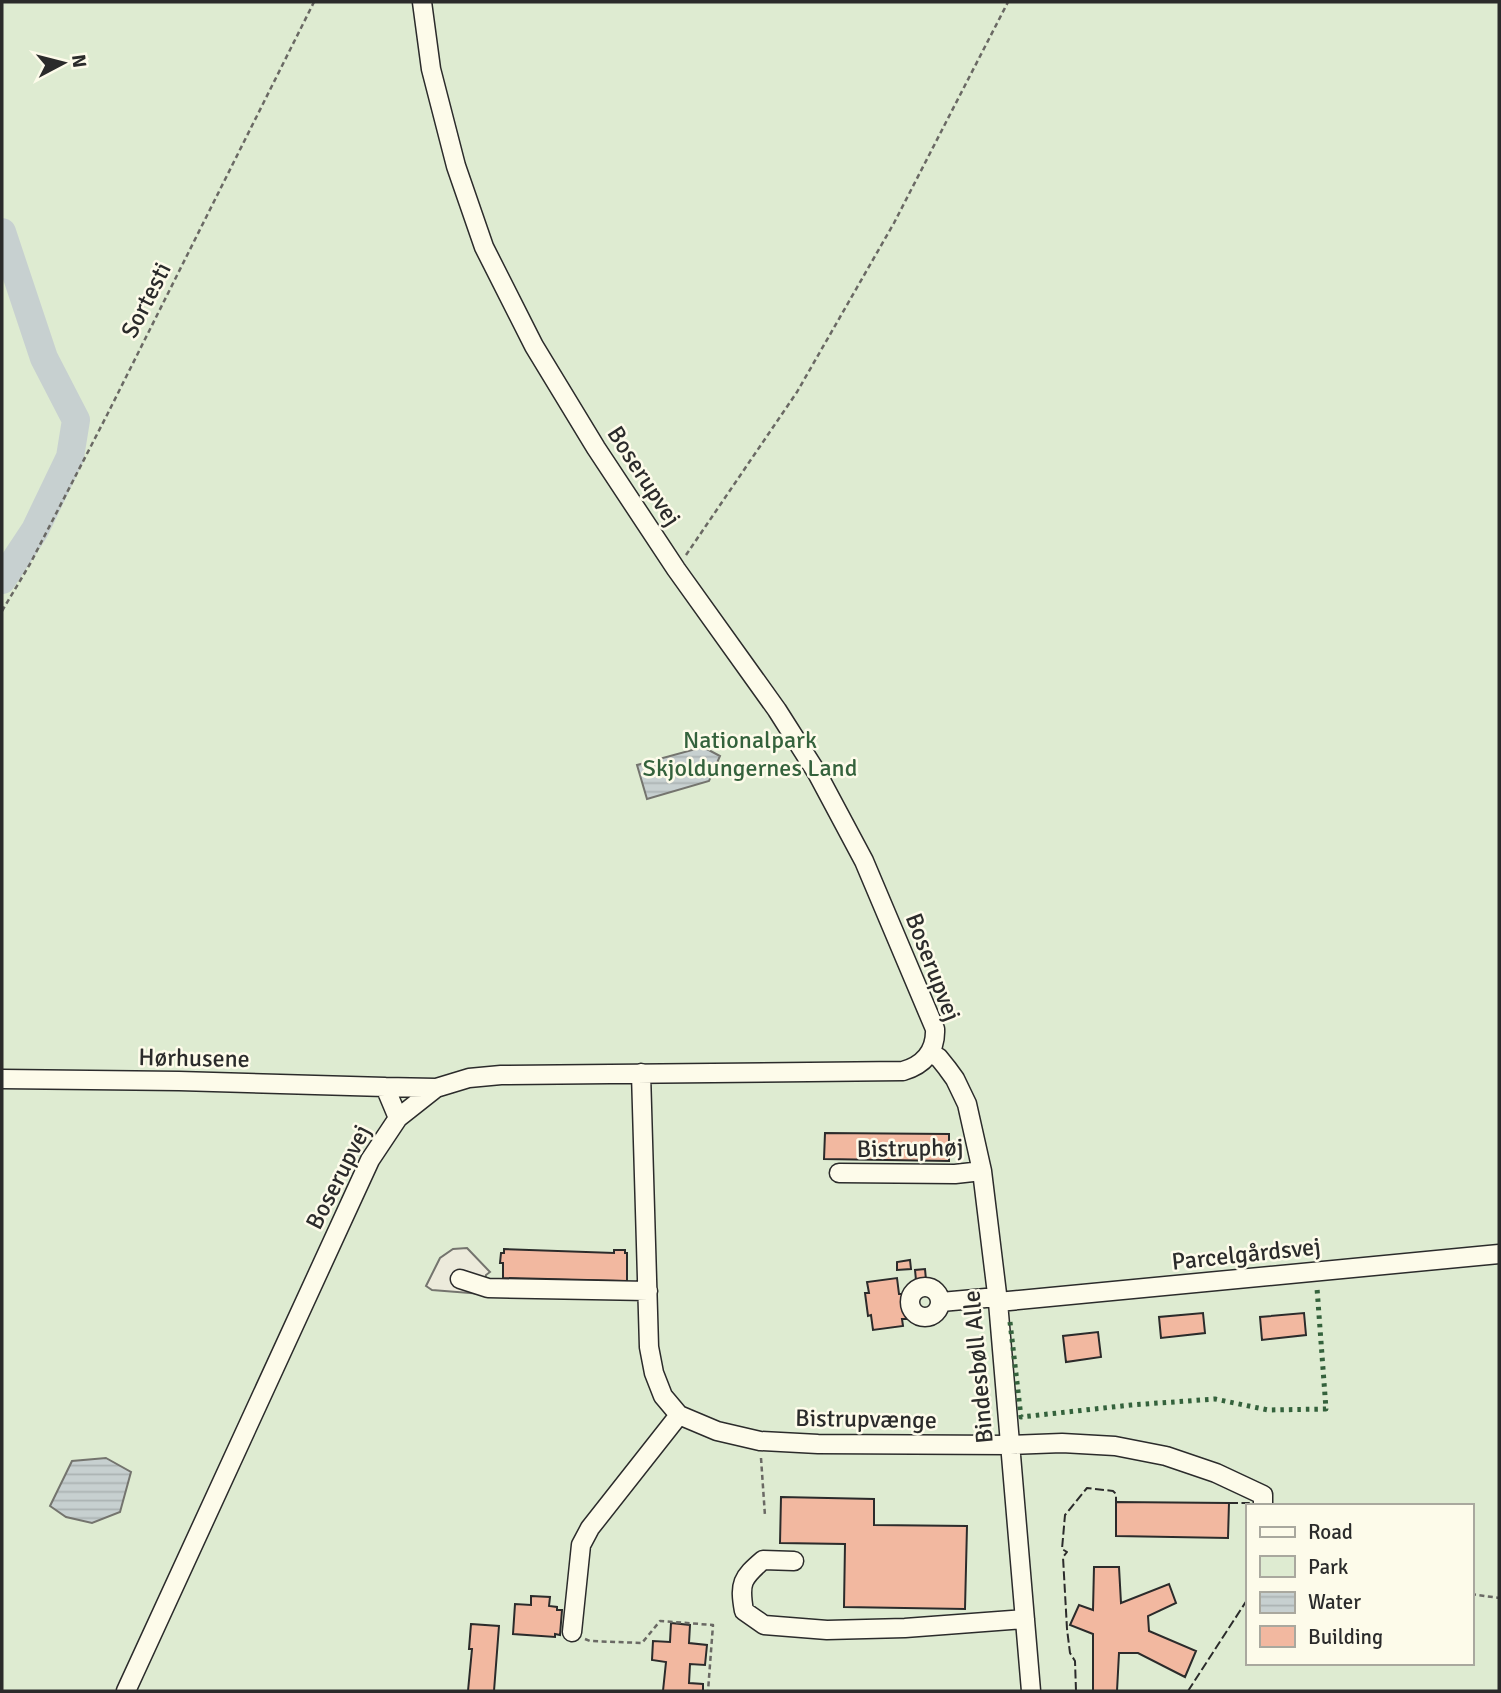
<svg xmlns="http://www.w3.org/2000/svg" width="1501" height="1693" font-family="Signika,sans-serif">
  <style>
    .green { fill: #deebd1; stroke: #74746e; stroke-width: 2; fill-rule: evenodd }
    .parking { fill: #eceadb; stroke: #74746e; stroke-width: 2 }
    .water { fill: url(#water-rules); stroke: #74746e; stroke-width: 2 }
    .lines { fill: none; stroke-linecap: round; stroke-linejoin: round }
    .river { stroke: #c7d0d0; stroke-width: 28 }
    .building { fill: #f2b8a0; stroke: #2b2b2b; stroke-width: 2 }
    .minor-casing { stroke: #2b2b2b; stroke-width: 21 }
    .path { stroke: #6a6964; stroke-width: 2.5; stroke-dasharray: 5 3.5; stroke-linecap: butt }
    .minor { stroke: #fdfbea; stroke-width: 18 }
    .hedge { stroke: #34623c; stroke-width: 5; stroke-dasharray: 3.5 5; stroke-linecap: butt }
    .fence { stroke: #2b2b2b; stroke-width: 2; stroke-dasharray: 9 3.5; stroke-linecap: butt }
    .labels { text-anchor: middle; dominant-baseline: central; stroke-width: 5; stroke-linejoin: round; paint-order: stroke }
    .street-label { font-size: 24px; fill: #2b2b2b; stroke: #fdfbea }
    .park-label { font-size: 24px; fill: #34623c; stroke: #fdfbea }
  </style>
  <defs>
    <pattern id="water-rules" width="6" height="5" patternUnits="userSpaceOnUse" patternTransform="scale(1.75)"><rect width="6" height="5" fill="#c7d0d0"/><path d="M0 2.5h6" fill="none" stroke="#abb3b3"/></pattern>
  </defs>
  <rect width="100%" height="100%" fill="#fdfbea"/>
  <path class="green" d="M2,2h1497v1689h-1497zM1247,1506h224v157h-224z"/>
  <path class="parking" d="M467,1248l23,24 -4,3 -4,19 -50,-4 -6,-4 14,-28 13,-9z"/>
  <path class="water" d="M703,747l17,9 -11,25 -62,18 -10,-34z
    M106,1458l25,14 -11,40 -28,11 -26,-6 -16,-11 22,-45z"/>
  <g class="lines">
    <path class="river" d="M2,232l42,126 32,62 -6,37 -35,73 -33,50"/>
  </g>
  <path class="building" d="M825,1133l124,1v27l-125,-2z
    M504,1249l110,4v-3h11v3h2v28l-124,-3v-15h-3l1,-10h3z
    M910,1260l1,9 -14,1v-8z
    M925,1269l1,11h-10l-1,-10z
    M897,1278l2,16h4l3,25h-4l1,7 -30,4 -2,-15 -3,1 -3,-23h4l-2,-11z
    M1203,1313l2,20 -44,5 -2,-21z
    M1304,1313l2,22 -44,5 -2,-23z
    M1098,1332l3,25 -35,5 -3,-26z
    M781,1497l93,2v26l93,1 -2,83 -121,-2 1,-63 -65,-1z
    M1116,1502l113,1 -1,35 -112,-2z
    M1094,1567h25l2,36 48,-19 7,19 -28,13 1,15 47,20 -11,26 -47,-24h-19l-2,38h-24v-57l-23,-9 9,-20 14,5z
    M531,1596l19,1 -1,9 8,1v3h5l-2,25 -5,-1v3l-42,-3 2,-30 16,1z
    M671,1623l19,2 -1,18 18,2 -2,20 -15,-1 -1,19 14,1v7h-40l3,-29 -14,-2 1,-19 17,1z
    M471,1624l28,2 -5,65h-26l4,-42h-3z"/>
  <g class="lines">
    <defs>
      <path id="minor" d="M931,1053l8,5 8,10 8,11 12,25 15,67 16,131 33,389
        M641,1073l8,274 5,26 9,23 16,19 38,16 43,10 58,3 192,1 52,-2 53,3 51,10 50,17 47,22v11
        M2,1079l177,2 206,6 13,31
        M385,1087l51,1
        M839,1173l116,1 27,-3
        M460,1279l28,9 160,3
        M910 1302a15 15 0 1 1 30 0a15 15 0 1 1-30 0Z
        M941,1302l56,-5
        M998,1302l501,-48
        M794,1561l-31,-1c-21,18 -24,23 -19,51l20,14 63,5 78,-2 120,-9
        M572,1632l9,-87 9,-17 89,-113
        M126,1691l244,-531 28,-42 38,-30 33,-10 32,-3 402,-4c21,-6 33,-20 32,-42l-71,-168 -47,-88 -40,-63 -101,-141 -80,-121 -62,-102 -50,-99 -28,-81 -25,-97 -9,-67"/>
    </defs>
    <use href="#minor" class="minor-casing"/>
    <path class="path" d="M686,555l111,-163 97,-169 114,-221
      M2,611l28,-47 77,-149 207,-413
      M761,1458l4,58
      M1471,1594l28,4
      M585,1639l5,2 52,2 18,-22 53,4 -5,66"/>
    <use href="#minor" class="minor"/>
    <path class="hedge" d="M1010,1322l11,95 110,-12 84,-6 53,11 58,-1 -9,-121"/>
    <path class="fence" d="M1229,1503h20v3
      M1247,1572v13
      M1076,1691l-1,-30 -5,-8 -3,-24 -4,-72 4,-5 -5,-3 3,-34 22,-27 26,3 3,3v8
      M1188,1691l59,-91"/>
  </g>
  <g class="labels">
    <g class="street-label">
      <text transform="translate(146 300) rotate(-63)">Sortesti</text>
      <text transform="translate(644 476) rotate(57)">Boserupvej</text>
      <text transform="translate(933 967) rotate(69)">Boserupvej</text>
      <text transform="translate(194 1058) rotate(1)">Hørhusene</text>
      <text transform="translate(910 1148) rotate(-1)">Bistruphøj</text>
      <text transform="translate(338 1177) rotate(-63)">Boserupvej</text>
      <text transform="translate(1246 1254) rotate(-6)">Parcelgårdsvej</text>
      <text transform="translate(978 1367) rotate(-95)">Bindesbøll Alle</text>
      <text transform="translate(866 1419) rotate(1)">Bistrupvænge</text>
    </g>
    <g class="park-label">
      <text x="750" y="740">Nationalpark<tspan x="750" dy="28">Skjoldungernes Land</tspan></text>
    </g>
  </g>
  <rect width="1501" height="1693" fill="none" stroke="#2b2b2b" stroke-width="7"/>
  <rect x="1246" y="1504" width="228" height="161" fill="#fdfbea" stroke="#a9a89e" stroke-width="2"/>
  <rect x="1260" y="1527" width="35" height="10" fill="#fdfbea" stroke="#a9a89e" stroke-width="2"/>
  <text x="1308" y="1539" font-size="21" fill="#2b2b2b">Road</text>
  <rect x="1260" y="1556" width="35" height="21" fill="#deebd1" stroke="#a9a89e" stroke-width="2"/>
  <text x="1308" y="1574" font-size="21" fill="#2b2b2b">Park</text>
  <rect x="1260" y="1592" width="35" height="21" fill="url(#water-rules)" stroke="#a9a89e" stroke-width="2"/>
  <text x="1308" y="1609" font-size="21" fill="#2b2b2b">Water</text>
  <rect x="1260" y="1626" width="35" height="21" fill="#f2b8a0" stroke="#a9a89e" stroke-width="2"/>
  <text x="1308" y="1644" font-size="21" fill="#2b2b2b">Building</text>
  <g transform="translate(63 63) rotate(83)" stroke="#fdfbea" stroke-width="5" paint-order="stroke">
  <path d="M0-5L12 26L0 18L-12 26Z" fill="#2b2b2b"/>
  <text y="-10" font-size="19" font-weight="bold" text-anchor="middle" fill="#2b2b2b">N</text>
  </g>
</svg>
